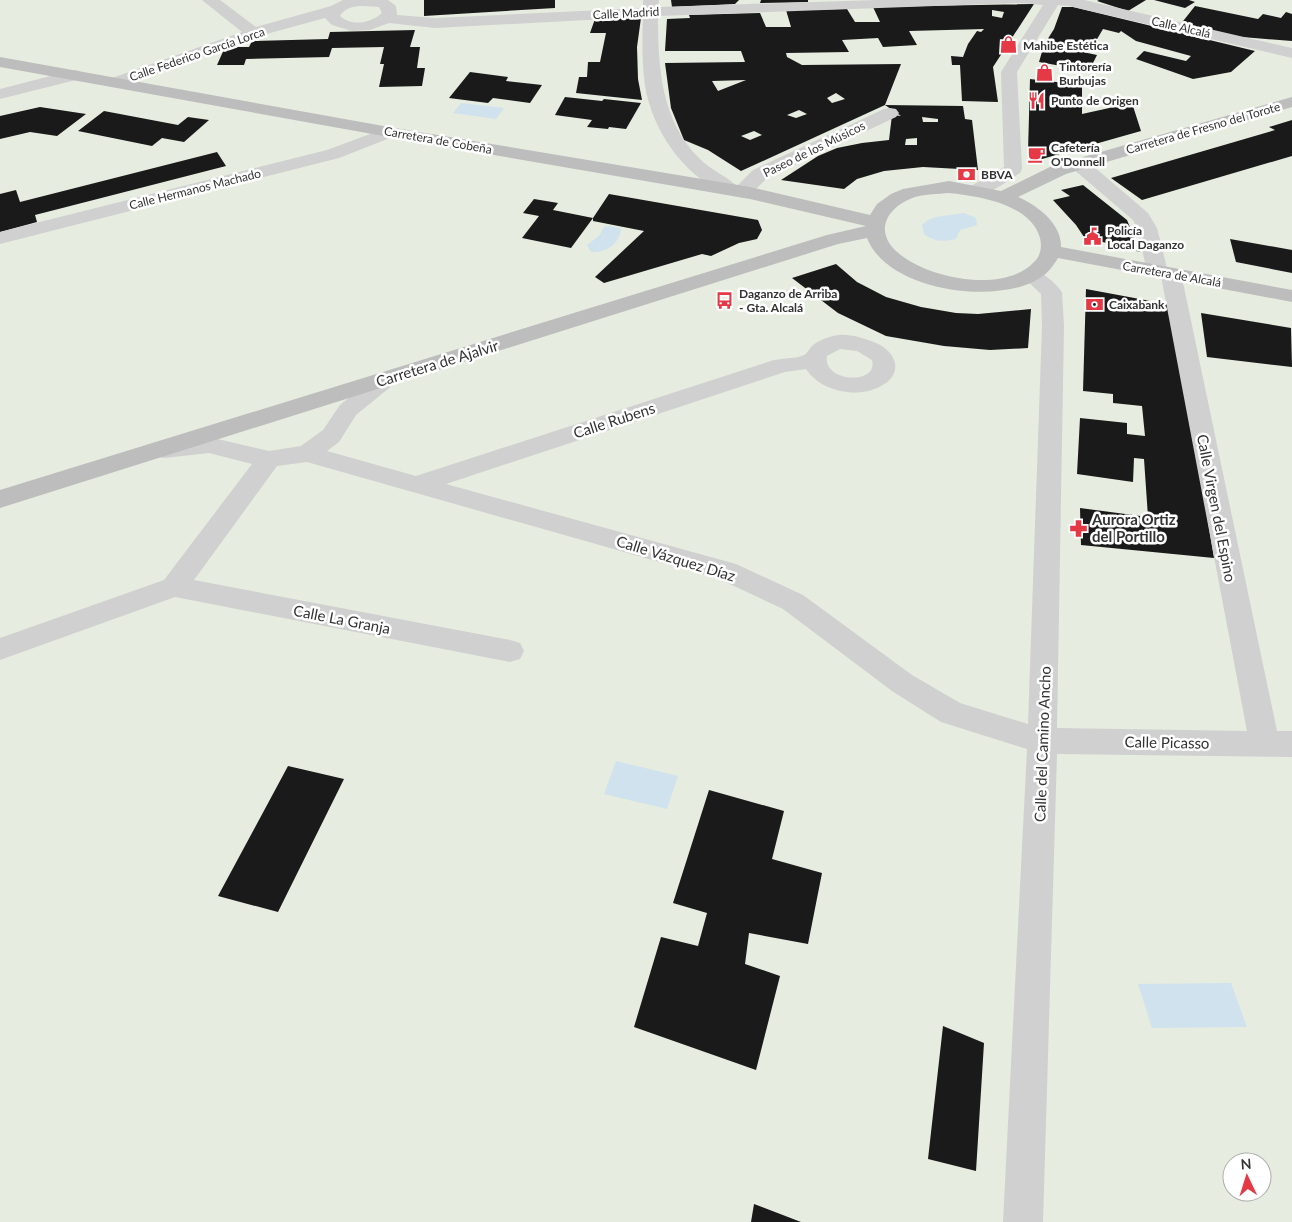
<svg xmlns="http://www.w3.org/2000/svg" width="1292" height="1222" font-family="Lato,sans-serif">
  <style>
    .green { fill: #e6ecdf; fill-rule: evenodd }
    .water { fill: #cfe2ee }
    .building { fill: #1a1a1a; fill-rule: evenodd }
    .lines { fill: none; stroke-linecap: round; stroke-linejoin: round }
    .street { fill: #d0d0d0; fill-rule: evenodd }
    .secondary { fill: #bdbdbd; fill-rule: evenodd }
    .labels { text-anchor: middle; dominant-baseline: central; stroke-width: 5; stroke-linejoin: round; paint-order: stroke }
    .far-street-label { font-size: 12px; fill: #333; stroke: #fff }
    .far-poi-label { font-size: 12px; font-weight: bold; fill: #333; stroke: #fff; text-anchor: start }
    .street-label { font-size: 15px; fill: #333; stroke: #fff }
    .poi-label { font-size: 15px; font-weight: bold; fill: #333; stroke: #fff; text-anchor: start }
  </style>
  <rect width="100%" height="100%" fill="#fff"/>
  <path class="green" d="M0,0h1292v1222h-1292zM1232,1162h30v30h-30z"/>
  <path class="water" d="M461,103l43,5 -8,11 -43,-6z
    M964,213l12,5 1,7 -17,5 -4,9c-13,3 -21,3 -32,-5l-2,-9 6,-5 8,-3z
    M608,226l12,2 1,2c-3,15 -15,23 -30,22l-4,-7 12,-9 5,-9z
    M616,761l62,15 -11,33 -63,-15z
    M1231,983l16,44 -95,1 -14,-44z"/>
  <path class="building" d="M424,0h131v8l-131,8z
    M671,0h68l-4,4 -63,3z
    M761,0h47v2l-48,1z
    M1099,0h47l-18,11 -31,-10z
    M1154,0h35l6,2 -10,6z
    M1034,4l-41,63 5,35 -36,-1 -2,-36h-8l-1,-9 12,1 5,-13 9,-13 4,1 3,-3 -75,2 8,14 -34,2 -5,-9 -36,2 7,12 -63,1 1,4 15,8 99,-1 -16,41 78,1 2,13 7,1 6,50 -55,-3 -39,4 -27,8 -13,10 -63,-9 37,-24 19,-8 25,-5 27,-3 3,-25 9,1 -16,-11 -144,66 -33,-21 -24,-10 -13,-32 -6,-45 80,-1 -4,-11h-76l2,-32 23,-1 -1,-3 71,-2 6,14h25l-5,-17 61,-1 8,13h25l-7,-15zM992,10l12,2 -2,6 -10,-2zM746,80l-28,11 -6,-10zM836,93l9,6 -13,4 -5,-5zM799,110l8,4 -11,4 -9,-3zM922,117l16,2v3h-15zM754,131l8,4 -12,5 -9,-4zM917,138v7h-12l1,-6z
    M1195,6l63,13 5,-5 18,4 5,-6 6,2v27l-62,-5 -50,-11z
    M1062,7h11l182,44 -24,21 -38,7 -57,-20 8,-8 42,10 5,-5 -55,-15 -15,-10 -2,2 -16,-4 -10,17 -10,-2 -5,7 19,4 -8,16 -50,-9 5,-17 10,-16z
    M641,18l-4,29 1,32 4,21 -66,-7 3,-16h8l1,-15h12l6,-29h-16l5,-14z
    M415,30l-5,17h10l-3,21h8l-3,18 -43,1 5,-23h-4l4,-17 -52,1 -3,9 -83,2 -2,6h-27l8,-18h24l3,-6 76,-2 2,-7z
    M470,72l38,5 -2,4 36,4 -12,18 -37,-5 -5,5 -39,-5z
    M1030,79l52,6v29l50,-11 9,28 -99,28 -14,-7z
    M565,97l37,4 2,-2 37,4 -15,26 -17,-2 -1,2 -21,-2 5,-7 -37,-5z
    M40,107l46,7 -29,22 -27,-4 -30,7v-23z
    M104,111l74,14 10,-8 21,3 -25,22 -22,-4 -10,8 -74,-15z
    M1292,120v36l-150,44 -31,-22 164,-48 -6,-3z
    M217,152l9,14 -191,49 2,7 -37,10v-38l16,-4 4,12z
    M1083,185l44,35 13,32 -56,-15 -8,-12 -23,-25 17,-4 -9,-6z
    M609,194l149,26 4,10 -5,9 -18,4 -28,13 -9,-2 -98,29 -9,-6 49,-46 -51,-10v-3l-22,30 -49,-10 17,-22 -16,-3 11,-14 24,4 -5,7 40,8z
    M1230,239l62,11v23l-56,-11z
    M836,264l21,18 29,15 35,10 35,6 22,1 53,-5 -3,39 -38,2 -46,-4 -58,-10 -48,-23 -46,-35z
    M1086,289l86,16 42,253 -133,-13 -1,-37 68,9 -4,-58 -10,-1 -1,24 -56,-8 3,-56 47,5v11l18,2 -3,-30 -29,-3v-9l-30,-3z
    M1201,313l90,15 1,39 -85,-10z
    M288,766l56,13 -66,133 -60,-16z
    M709,790l75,21 -12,48 50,14 -14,71 -59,-11 -4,31 35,12 -24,94 -122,-43 27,-90 37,9 9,-33 -34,-10z
    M943,1026l41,17 -8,128 -48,-12z
    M754,1204l47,18h-50z"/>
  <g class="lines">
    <path class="street" d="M202,0h18l36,27 75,-21 12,-6h45l8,6 1,9 38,3 208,-10v-8h16l-1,7 219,-7h207l208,48v10l-223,-52 -11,-1 -41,67 5,97 -2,4c-14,8 -32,25 -49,21l-2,-4 2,-4 33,-19 -3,-95 42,-67 -23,-2 -362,13c0,52 3,105 42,143 11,11 26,17 37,27l16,-16 131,-61 6,-1 6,1 3,4 -3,4 -129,61 -18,18 -7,2c-5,-2 -17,-4 -21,-6 -40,-21 -68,-61 -76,-106 -3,-23 -3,-46 -2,-69l-208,11 -46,-5 -19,7 -18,1 -20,-6 -7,-7 -66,18 -135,50h-12l-2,-4 2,-4 130,-46zM364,6l15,1 3,6c-11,10 -30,14 -42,3 5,-9 15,-10 24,-10z
      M74,70l6,1 2,4 -2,4 -80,20v-10z
      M389,127l6,1 3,4 -3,4 -56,22 -339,86v-12l327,-82z
      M1079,158l7,2 62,53 9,15 10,40 11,1 3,4 96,458h15v26l-235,-3 -14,468h-40l24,-473 -86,-27 -49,-31 -109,-82 -64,-30 -412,-117 -30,4 -83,114 316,60 10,3 4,8 -4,8 -10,3 -335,-65 -175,63v-22l164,-58 88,-116 -43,-11 -45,5 -9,-2 -3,-6 3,-6 54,-7 60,14 32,-5 22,-16 17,-25 38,-31 8,-2 8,2 3,5 -3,5 -38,31 -17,27 -12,9 89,25 358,-116c9,-2 22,-1 30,-5 3,-1 5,-6 7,-8 7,-7 19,-11 28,-12 12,-1 27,4 37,8 21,9 28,31 5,43 -23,13 -60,6 -75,-17l-21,3 -339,112 290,80 67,31 109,80 48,28 68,21 14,-398 -1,-32 -20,-19 3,-4c14,-4 29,9 38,21l2,34 -7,402 190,3 -86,-455 -11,-1 -3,-4 -10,-43 -4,-8 -61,-52 -2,-4 2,-4zM840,349l17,2 15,9c7,26 -50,22 -45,-4z"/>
    <path class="secondary" d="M0,57l389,70 361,60 120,28 7,-11 14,-10 12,-5 46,-8 52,10 51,-25 240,-69v10l-226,67 -48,23c19,8 44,27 43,50l231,43v12l-234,-44c-5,8 -10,15 -18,20 -43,28 -153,13 -173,-40l-29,6 -838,264v-18l827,-255 39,-9 -116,-27 -361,-62 -389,-70zM949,193c29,3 82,11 91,45 2,8 1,18 -6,24 -30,32 -108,17 -138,-11 -23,-22 -7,-45 19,-54 11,-3 23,-3 34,-4z"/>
  </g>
  <defs>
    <symbol id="shop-bare" viewBox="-9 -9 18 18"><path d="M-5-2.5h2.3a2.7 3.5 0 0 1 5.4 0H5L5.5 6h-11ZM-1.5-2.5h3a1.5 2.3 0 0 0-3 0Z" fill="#e63946" stroke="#fff" stroke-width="2.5" paint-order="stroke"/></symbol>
    <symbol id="restaurant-bare" viewBox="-9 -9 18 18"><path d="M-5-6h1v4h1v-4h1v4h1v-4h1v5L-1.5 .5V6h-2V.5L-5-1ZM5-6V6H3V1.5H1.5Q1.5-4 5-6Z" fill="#e63946" stroke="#fff" stroke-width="2.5" paint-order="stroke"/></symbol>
    <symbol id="cafe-bare" viewBox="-9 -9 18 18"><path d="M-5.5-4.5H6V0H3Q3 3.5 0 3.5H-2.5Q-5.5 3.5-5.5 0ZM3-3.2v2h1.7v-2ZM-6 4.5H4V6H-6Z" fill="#e63946" stroke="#fff" stroke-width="2.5" paint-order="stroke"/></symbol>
    <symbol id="bank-bare" viewBox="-9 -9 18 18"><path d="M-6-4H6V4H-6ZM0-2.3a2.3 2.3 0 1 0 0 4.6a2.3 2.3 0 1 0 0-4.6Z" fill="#e63946" stroke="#fff" stroke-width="2.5" paint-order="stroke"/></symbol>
    <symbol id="civic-bare" viewBox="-9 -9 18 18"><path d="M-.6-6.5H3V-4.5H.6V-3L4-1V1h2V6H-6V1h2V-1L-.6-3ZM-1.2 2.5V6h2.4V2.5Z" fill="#e63946" stroke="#fff" stroke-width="2.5" paint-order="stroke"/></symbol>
    <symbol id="bus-bare" viewBox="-9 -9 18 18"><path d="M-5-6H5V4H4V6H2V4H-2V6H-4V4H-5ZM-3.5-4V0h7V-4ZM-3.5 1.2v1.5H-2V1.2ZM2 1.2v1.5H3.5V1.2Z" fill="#e63946" stroke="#fff" stroke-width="2.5" paint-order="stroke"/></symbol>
    <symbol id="pharmacy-bare" viewBox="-9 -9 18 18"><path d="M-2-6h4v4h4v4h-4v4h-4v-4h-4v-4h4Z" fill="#e63946" stroke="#fff" stroke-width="2.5" paint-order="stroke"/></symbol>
  </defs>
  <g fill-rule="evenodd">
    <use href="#shop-bare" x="996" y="32" width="25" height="25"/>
    <use href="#shop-bare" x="1032" y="60" width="25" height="25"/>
    <use href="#restaurant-bare" x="1024" y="88" width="25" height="25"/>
    <use href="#cafe-bare" x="1024" y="142" width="25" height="25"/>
    <use href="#bank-bare" x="954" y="162" width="25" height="25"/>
    <use href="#civic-bare" x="1080" y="224" width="25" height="25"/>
    <use href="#bus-bare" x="712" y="288" width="25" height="25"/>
    <use href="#bank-bare" x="1082" y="292" width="25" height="25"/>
    <use href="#pharmacy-bare" x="1066" y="516" width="25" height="25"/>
  </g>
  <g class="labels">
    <g class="far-street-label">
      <text transform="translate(626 13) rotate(-3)">Calle Madrid</text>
      <text transform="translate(1181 27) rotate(13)">Calle Alcalá</text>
      <text transform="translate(197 54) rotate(-19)">Calle Federico García Lorca</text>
      <text transform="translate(1203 128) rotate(-16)">Carretera de Fresno del Torote</text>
      <text transform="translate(438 140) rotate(10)">Carretera de Cobeña</text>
      <text transform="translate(814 149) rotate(-26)">Paseo de los Músicos</text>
      <text transform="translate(195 189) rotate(-14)">Calle Hermanos Machado</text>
      <text transform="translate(1172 274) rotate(10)">Carretera de Alcalá</text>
    </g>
    <g class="far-poi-label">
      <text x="1023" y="45">Mahibe Estética</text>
      <text x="1059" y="66">Tintorería<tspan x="1059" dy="14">Burbujas</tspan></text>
      <text x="1051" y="100">Punto de Origen</text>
      <text x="1051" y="147">Cafetería<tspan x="1051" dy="14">O'Donnell</tspan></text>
      <text x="981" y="174">BBVA</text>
      <text x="1107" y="230">Policía<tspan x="1107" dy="14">Local Daganzo</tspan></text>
      <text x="739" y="293">Daganzo de Arriba<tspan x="739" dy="14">- Gta. Alcalá</tspan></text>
      <text x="1109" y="304">Caixabank</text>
    </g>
    <g class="street-label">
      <text transform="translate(437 363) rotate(-17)">Carretera de Ajalvir</text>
      <text transform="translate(614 420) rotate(-18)">Calle Rubens</text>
      <text transform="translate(1217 508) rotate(79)">Calle Virgen del Espino</text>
      <text transform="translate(676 558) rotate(17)">Calle Vázquez Díaz</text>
      <text transform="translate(342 619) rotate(11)">Calle La Granja</text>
      <text transform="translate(1167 742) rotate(1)">Calle Picasso</text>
      <text transform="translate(1042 744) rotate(-88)">Calle del Camino Ancho</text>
    </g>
    <g class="poi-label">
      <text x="1092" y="519">Aurora Ortiz<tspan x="1092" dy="17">del Portillo</tspan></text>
    </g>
  </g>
  <g transform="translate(1247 1177) rotate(356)"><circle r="24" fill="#ffffff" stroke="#adadad"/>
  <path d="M0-4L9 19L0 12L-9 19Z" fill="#e63946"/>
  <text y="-8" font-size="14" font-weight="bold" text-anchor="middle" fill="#333333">N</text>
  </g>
</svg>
